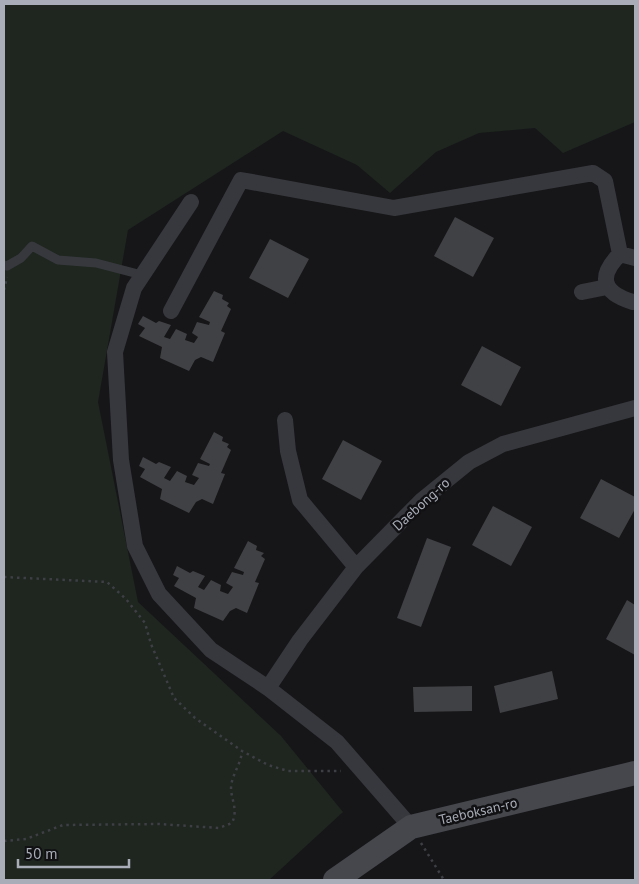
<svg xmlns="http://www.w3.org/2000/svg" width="639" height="884" font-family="'PT Sans',sans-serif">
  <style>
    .green { fill: #1e261f }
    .building { fill: #404145 }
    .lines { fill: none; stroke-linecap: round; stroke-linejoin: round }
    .path { stroke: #3d3f44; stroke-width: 2.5; stroke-dasharray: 2.5 4; stroke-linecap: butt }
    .lane { stroke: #37383d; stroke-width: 9 }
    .street { stroke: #37383d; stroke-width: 16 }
    .secondary { stroke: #45474d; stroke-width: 24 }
    .labels { text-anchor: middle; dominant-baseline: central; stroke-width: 5; stroke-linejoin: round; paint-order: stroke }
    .street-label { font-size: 14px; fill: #a8adb8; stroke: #111113 }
  </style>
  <rect width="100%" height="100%" fill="#161618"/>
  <path class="green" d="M4,4h631v118l-72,31 -28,-25 -56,5 -43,19 -46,41 -33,-28 -74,-34 -155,99 -30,172 40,200 143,134 62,76 -74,68h-265z"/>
  <path class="building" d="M455,217l39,21 -21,39 -39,-21z
    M270,239l39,20 -21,39 -39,-20z
    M214,291l9,4 -1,4 7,4 -2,3 4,3 -10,22 4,2 -12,29 -12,-5 -6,3 -6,11 -29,-13 2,-11 -23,-11 6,-8 -7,-4 5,-8 13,7 3,-2 12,4 -7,12 6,2 6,-10 11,5 -2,6 9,3 4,-6 -6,-4 5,-11 12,3 1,-3 -11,-5z
    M482,346l39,21 -20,39 -40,-21z
    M214,432l9,5 -1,4 7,3 -2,3 4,3 -10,23 4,1 -12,30 -11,-5 -6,3 -7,11 -29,-14 2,-10 -22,-12 5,-8 -6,-3 4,-9 13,7 3,-2 12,5 -7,11 6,3 7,-10 10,5 -2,6 9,3 5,-7 -7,-3 6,-12 11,3 1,-2 -10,-5z
    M343,440l39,21 -21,39 -39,-21z
    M601,479l34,18v12l-16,29 -39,-20z
    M493,506l39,21 -21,39 -39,-21z
    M427,538l24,9 -30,80 -24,-9z
    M248,541l9,5 -1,4 8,3 -3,3 4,3 -10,23 4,1 -12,30 -11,-5 -6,3 -7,10 -29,-13 2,-10 -22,-12 5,-8 -6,-3 4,-9 13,7 3,-2 12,5 -7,11 6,3 7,-10 10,5 -1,6 8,3 5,-7 -7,-4 6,-11 11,3 1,-3 -10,-4z
    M627,600l8,5v50l-29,-16z
    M552,671l6,28 -58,14 -6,-27z
    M472,686v25l-58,1 -1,-25z"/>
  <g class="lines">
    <path class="path" d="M4,290l3,-13
      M4,577l103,5 19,17 19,24 6,21 23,54 21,20 47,33 26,14 20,6h53
      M4,841l22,-2 37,-14 96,-1 60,4 13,-5c6,-13 0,-21 -1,-34 0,-14 10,-24 11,-38
      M421,843l23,37"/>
    <path class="lane" d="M4,265l3,1 14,-8 11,-12 26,14 38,3 46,12"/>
    <path class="street" d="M191,202l-57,86 -19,64 6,108 14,86 24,48 52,56 57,38 69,54 74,85
      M620,254c-23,23 -17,39 13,48
      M582,292l25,-5
      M171,311l70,-131 153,28 199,-35 12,8 15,73 15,4
      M285,420l3,31 12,49 56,67
      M268,688l32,-48 56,-73 65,-66 48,-39 34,-18 132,-36"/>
    <path class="secondary" d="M335,880l76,-53 224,-54"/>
  </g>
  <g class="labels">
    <g class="street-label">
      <text transform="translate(421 504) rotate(-42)">Daebong-ro</text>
      <text transform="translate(478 811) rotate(-13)">Taeboksan-ro</text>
    </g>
  </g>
  <rect width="639" height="884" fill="none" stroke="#a8adb8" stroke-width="10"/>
  <path d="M18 859v8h111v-8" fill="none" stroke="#a8adb8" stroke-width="2.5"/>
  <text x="25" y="859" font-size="15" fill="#a8adb8" stroke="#111113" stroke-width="4" paint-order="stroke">50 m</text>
</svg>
